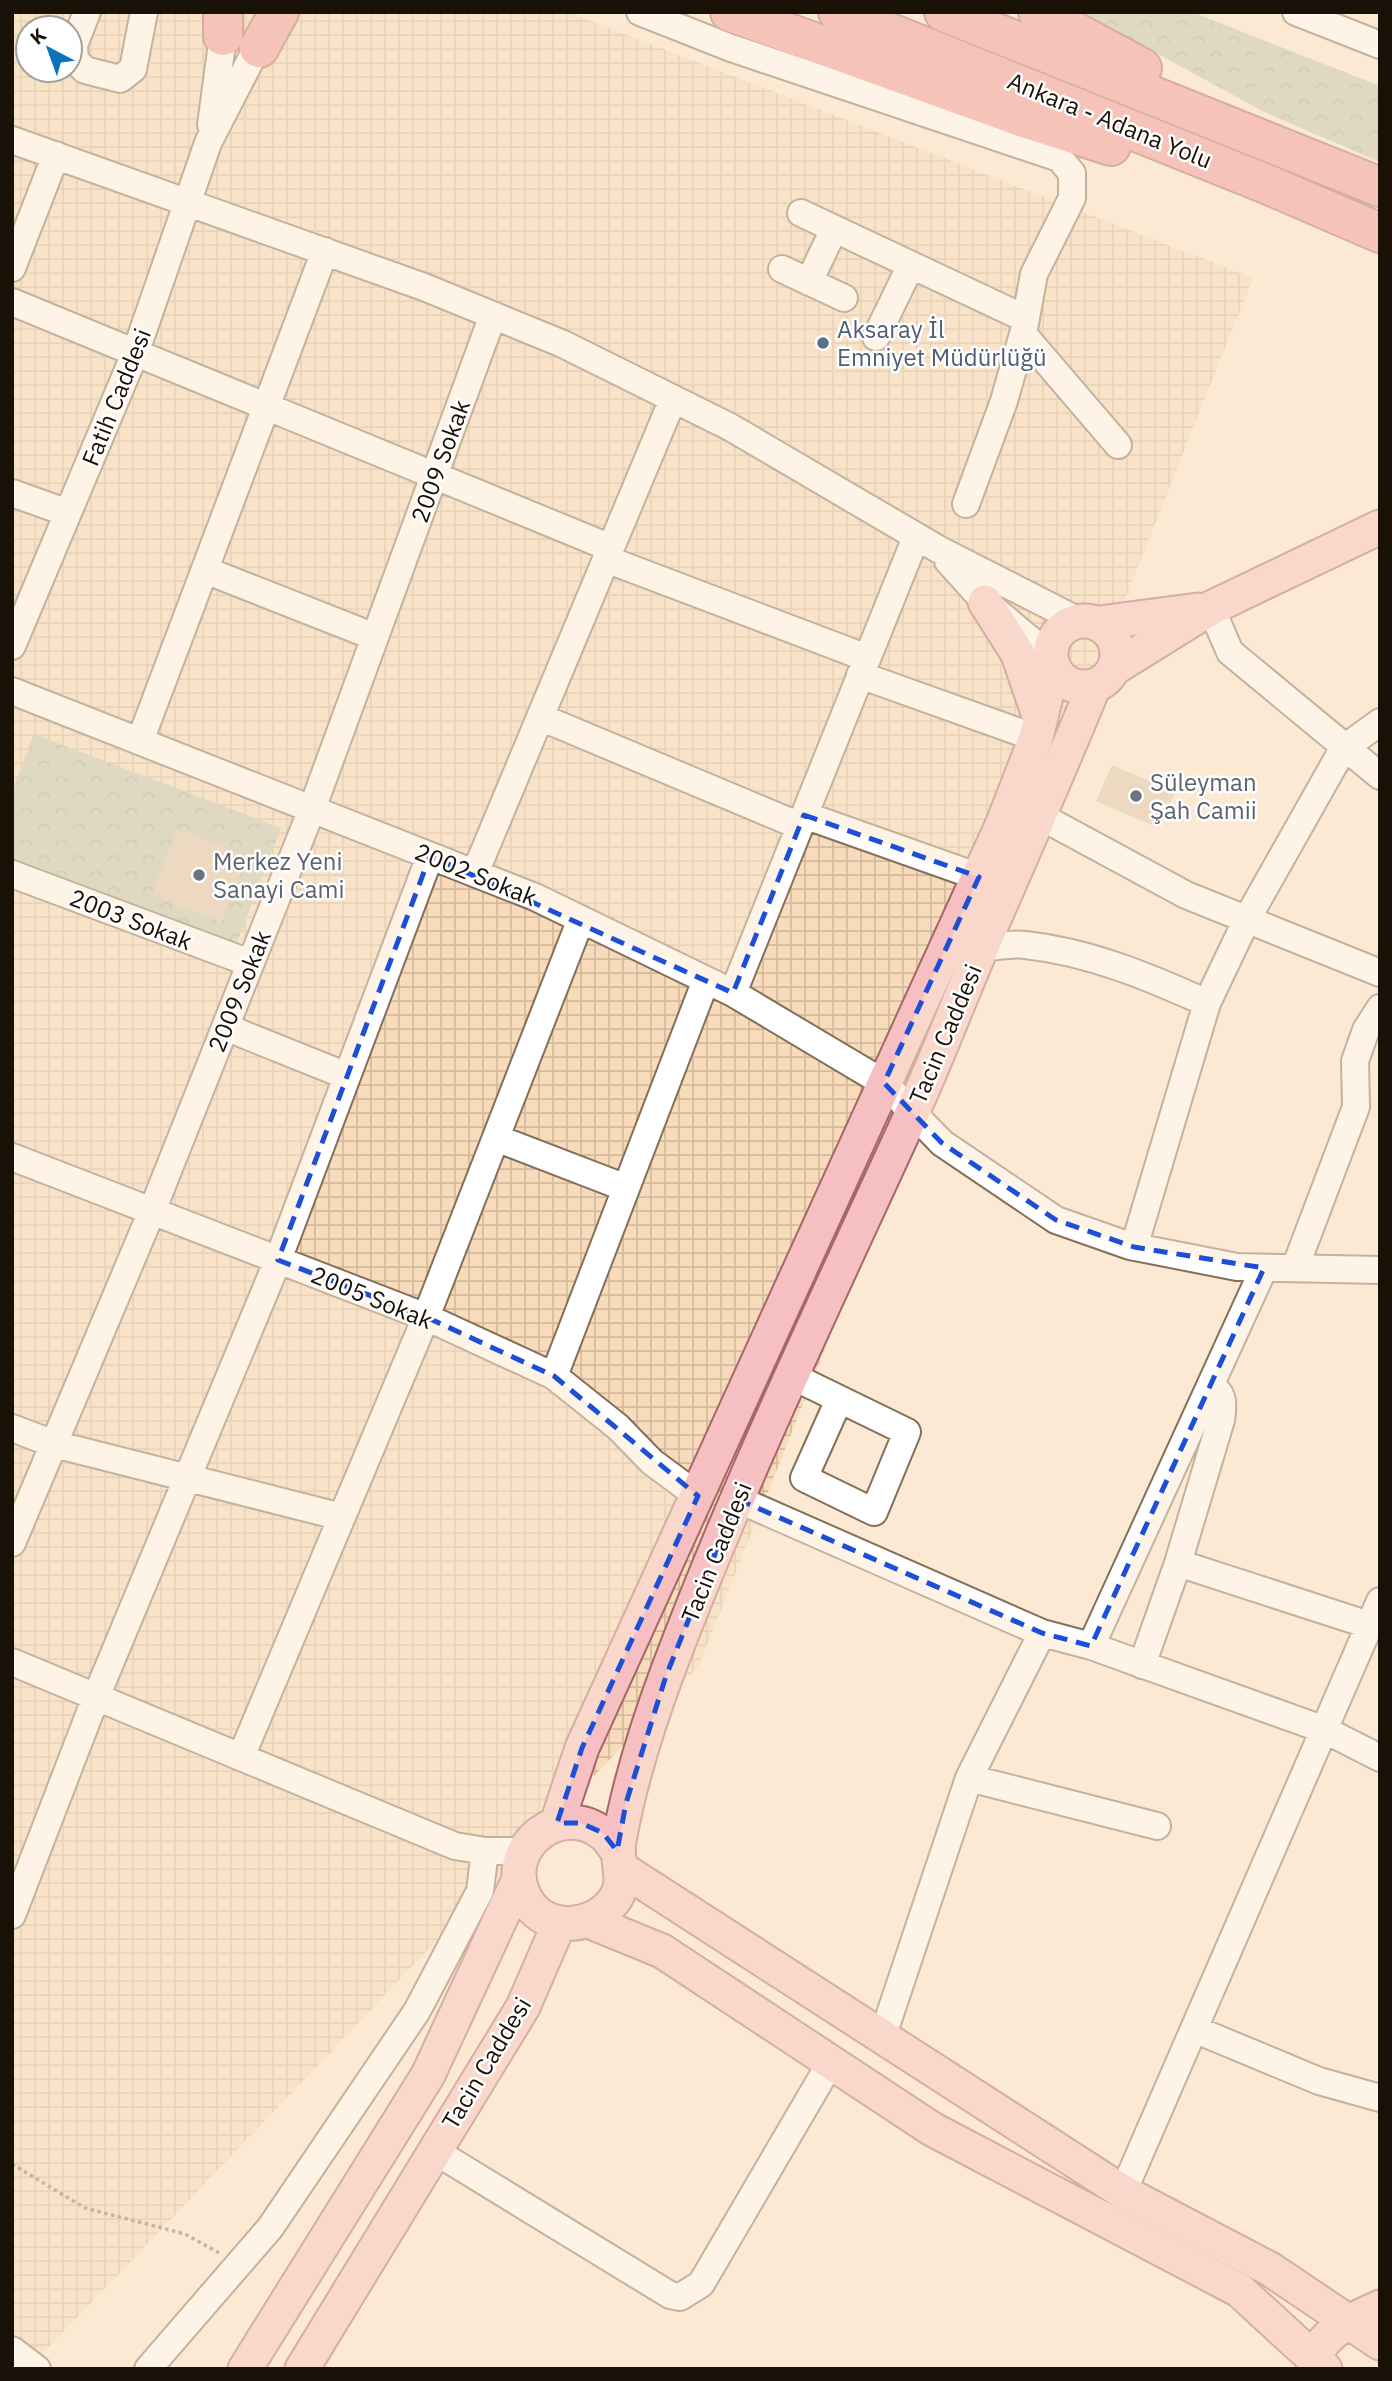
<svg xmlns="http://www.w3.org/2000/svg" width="1392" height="2381" font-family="'IBM Plex Sans',sans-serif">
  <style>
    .industrial { fill: url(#industrial-grid); fill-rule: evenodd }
    .park { fill: url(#park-crowns) }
    .building { fill: #dbc4aa }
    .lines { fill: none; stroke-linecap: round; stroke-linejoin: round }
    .minor-casing { stroke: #846f58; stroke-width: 30 }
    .major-casing { stroke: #a56767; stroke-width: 37 }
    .highway-casing { stroke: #a56767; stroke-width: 42 }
    .path { stroke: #827566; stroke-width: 3.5; stroke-dasharray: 3.5 3.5; stroke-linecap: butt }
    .minor { stroke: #fff; stroke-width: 26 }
    .major { stroke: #f6c0c2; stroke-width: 33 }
    .highway { stroke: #f0969a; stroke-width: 38 }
    .marked { fill: none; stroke: #1d4ed8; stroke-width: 5; stroke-dasharray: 14 9; stroke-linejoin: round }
    .service-dot { fill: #5c6f8a; stroke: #fff; stroke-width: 2.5 }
    .worship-dot { fill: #6b7280; stroke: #fff; stroke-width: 2.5 }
    .labels { text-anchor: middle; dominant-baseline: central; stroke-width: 5; stroke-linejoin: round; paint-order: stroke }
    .street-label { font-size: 24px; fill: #191108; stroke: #fff }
    .service-label { font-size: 24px; fill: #4e5e75; stroke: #fff; text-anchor: start }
    .worship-label { font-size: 24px; fill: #5b616d; stroke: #fff; text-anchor: start }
  </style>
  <defs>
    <pattern id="industrial-grid" width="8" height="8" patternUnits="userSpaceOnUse" patternTransform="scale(1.75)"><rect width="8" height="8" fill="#f7dbba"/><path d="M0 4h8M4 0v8" fill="none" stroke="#d3bb9e"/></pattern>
    <pattern id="park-crowns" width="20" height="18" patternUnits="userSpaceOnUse" patternTransform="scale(1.75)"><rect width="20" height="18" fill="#bcc5ad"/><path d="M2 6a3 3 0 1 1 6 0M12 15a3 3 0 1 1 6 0" fill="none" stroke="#a1a893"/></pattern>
  </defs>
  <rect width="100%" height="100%" fill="#fce9d4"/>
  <path class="industrial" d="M12,12h556l685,266 -555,1389 -670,702h-16zM28,28h42v42h-42z"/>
  <path class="park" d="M1081,12h111l188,74v76l-114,-49z
    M34,734l247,94 -45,117 -224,-85v-69z"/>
  <path class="building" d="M1112,765l63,27 -16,36 -63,-27z
    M177,829l70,27 -26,66 -70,-27z"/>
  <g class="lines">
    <defs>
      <path id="minor" d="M87,12l-13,33 1,15 10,10 35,9 13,-10 11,-57
        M640,12l91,36 280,94 6,-17
        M1296,12l84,33
        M211,125l14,-104
        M12,140l412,147 139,57 167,83 208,122 141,72
        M801,213l225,106
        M12,268l44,-113
        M782,269l62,29
        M809,282l25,-53
        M12,302l599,246
        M1023,334l95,111
        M876,337l35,-72
        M12,493l56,20
        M966,504l38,-103 19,-67 11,-60 38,-76v-25l-13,-15 -48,-16
        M606,559l261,99
        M948,561l37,41 66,55
        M205,570l170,67
        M1211,608l19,44 150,124
        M12,646l124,-295 72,-208 56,-109
        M860,675l176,63
        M12,691l523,206 198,96 151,90 58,60 114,77 74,26 107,21 143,3
        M540,717l260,109
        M140,741l185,-490
        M804,815l175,62
        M1040,816l146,79 194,78
        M475,873l198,-474
        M12,874l238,89
        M981,948c14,-1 30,-5 44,-3 65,7 124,32 182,58l-73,244
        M733,993l183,-456
        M1207,1003l40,-84 96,-170 37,-27
        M225,1027l122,49
        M496,1138l130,50
        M12,1157l414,160 128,59 64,51 34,35 46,34
        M1295,1268l61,-161 -1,-46 11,-31 14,-22
        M554,1376l152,-396
        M792,1376l115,56 -33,80 -70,-34 35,-78
        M12,1428l42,16 288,73
        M737,1499l305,134 49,13 234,84 55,28
        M12,1543l140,-332 160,-402 181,-494
        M1178,1563l191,62
        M1091,1646l173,-378
        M12,1662l443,184 30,5h38
        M1142,1665l36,-102 43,-143c2,-14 4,-27 -11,-34
        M241,1757l185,-440 155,-398
        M969,1778l188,48
        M12,1915l84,-218 182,-437 152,-404
        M1194,2029l125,52 61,17
        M883,2035l86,-257 73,-145
        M433,2150l237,145 10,2 21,-13 130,-222
        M1123,2192l257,-591
        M12,2350l25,19
        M148,2369l122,-141 147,-217 63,-120 5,-40"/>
      <path id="major" d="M985,602l33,52 22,65
        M1051 654a33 33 0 1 1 66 0a33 33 0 1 1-66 0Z
        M1099,623l99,-13
        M1116,667l95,-59 169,-81
        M557,1823l25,-75 421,-925 33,-85 17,-71
        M617,1851c-4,-6 -9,-14 -15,-18 -41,-32 -99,13 -79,60 16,39 66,39 90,9 16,-19 2,-40 6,-61 10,-57 28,-114 48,-168 72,-192 161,-376 246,-562 24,-53 45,-108 68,-162 38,-87 77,-175 113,-263
        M622,1869l501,323 147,77 110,74
        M591,1922l71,29 270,178 307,161 86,79
        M245,2369l183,-294 91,-196
        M302,2369l221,-362 36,-83
        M1314,2369c0,-35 39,-49 66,-62"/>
      <path id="highway" d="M223,12v24
        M730,12l291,105 90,29
        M838,12l431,173 111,48
        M944,12l436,175
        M1038,12l104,56
        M259,48l20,-36"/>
    </defs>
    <use href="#minor" class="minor-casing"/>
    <use href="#major" class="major-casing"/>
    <use href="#highway" class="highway-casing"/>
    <path class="path" d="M12,2164l73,44 100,26 36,20"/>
    <use href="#minor" class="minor"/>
    <use href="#major" class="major"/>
    <use href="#highway" class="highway"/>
  </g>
  <path d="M0 0H1392V2381H0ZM804,815l175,62 -95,206 58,60 114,77 78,27 130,21 -173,378 -49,-13 -305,-134 -71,177 -40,127 -9,48 -14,-18 -22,-10h-24l25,-75 116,-252 -144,-120 -128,-59 -148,-57 152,-404 303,137z" fill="#fce9d4" fill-opacity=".55" fill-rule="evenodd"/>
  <path class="marked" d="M804,815l175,62 -95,206 58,60 114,77 78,27 130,21 -173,378 -49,-13 -305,-134 -71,177 -40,127 -9,48 -14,-18 -22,-10h-24l25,-75 116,-252 -144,-120 -128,-59 -148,-57 152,-404 303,137z"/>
  <circle class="service-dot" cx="823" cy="343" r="7"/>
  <g class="worship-dot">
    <circle cx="1136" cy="796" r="7"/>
    <circle cx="199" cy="875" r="7"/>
  </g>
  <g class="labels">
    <g class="street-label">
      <text transform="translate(1110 120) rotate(22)">Ankara - Adana Yolu</text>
      <text transform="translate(116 397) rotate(-68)">Fatih Caddesi</text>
      <text transform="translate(440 461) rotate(-70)">2009 Sokak</text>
      <text transform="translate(476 874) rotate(22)">2002 Sokak</text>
      <text transform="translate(131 919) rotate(21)">2003 Sokak</text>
      <text transform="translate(239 991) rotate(-68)">2009 Sokak</text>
      <text transform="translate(945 1034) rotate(-67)">Tacin Caddesi</text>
      <text transform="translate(372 1297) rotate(22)">2005 Sokak</text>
      <text transform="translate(716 1552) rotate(-68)">Tacin Caddesi</text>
      <text transform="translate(486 2063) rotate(-59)">Tacin Caddesi</text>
    </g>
    <g class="service-label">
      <text x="837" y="329">Aksaray İl<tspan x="837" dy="28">Emniyet Müdürlüğü</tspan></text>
    </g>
    <g class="worship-label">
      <text x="1150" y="782">Süleyman<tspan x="1150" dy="28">Şah Camii</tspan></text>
      <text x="213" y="861">Merkez Yeni<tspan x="213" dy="28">Sanayi Cami</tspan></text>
    </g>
  </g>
  <rect width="1392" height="2381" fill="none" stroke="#191108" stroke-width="28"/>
  <g transform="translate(49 49) rotate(319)"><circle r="33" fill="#ffffff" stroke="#a3a09c" stroke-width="2"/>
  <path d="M0-5L12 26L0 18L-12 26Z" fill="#0b74bf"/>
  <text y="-10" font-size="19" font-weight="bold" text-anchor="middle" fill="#191108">K</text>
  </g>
</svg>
